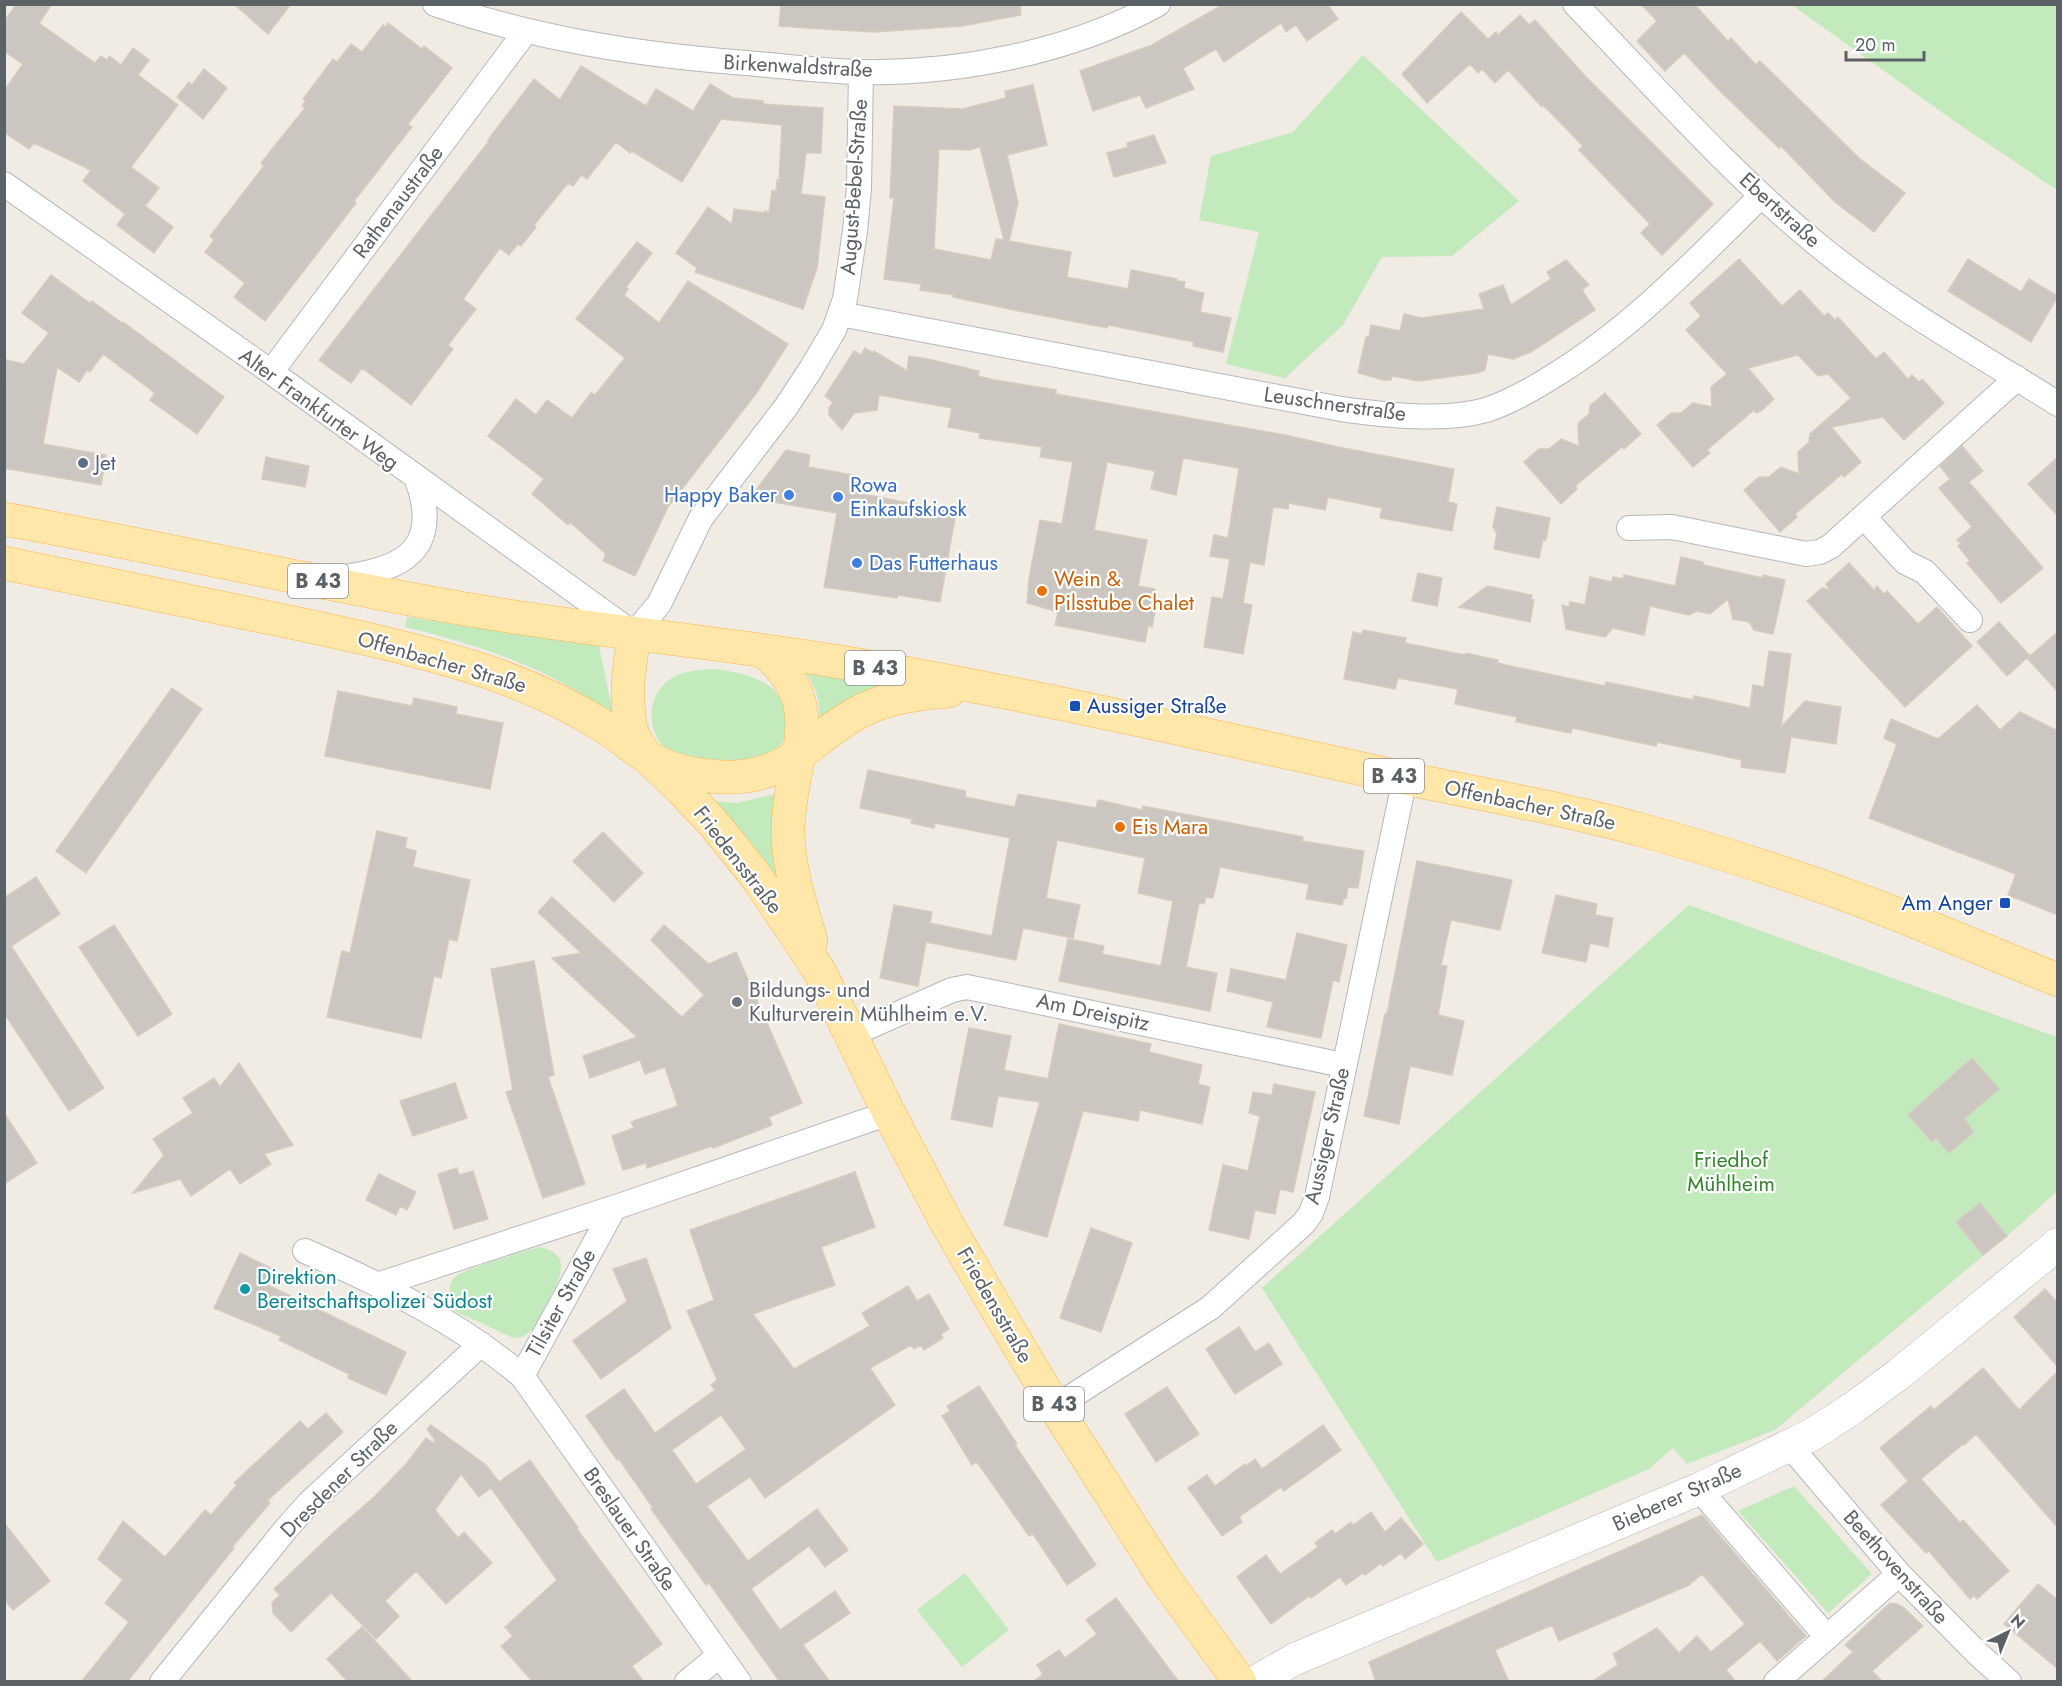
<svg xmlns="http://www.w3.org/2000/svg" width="2062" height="1686" font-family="Jost,sans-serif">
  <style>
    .green { fill: #c3eabd }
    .building { fill: #cbc6c0; stroke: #d5ccc1; stroke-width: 1.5; fill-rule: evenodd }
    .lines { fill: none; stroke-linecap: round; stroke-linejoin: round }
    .minor-casing { stroke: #b4b8bc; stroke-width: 26 }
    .tertiary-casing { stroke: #b4b8bc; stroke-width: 33 }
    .primary-casing { stroke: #ffb64d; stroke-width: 34 }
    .minor { stroke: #fff; stroke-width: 24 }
    .tertiary { stroke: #fff; stroke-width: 32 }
    .primary { stroke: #ffe6a9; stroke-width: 33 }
    .service-dot { fill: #5c6f8a; stroke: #fff; stroke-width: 2 }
    .shop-dot { fill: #3f7fe0; stroke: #fff; stroke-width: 2 }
    .food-dot { fill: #e8710a; stroke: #fff; stroke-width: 2 }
    .transit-dot { fill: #1a4fb4; stroke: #fff; stroke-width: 2 }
    .worship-dot { fill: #6b7280; stroke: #fff; stroke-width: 2 }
    .culture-dot { fill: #0f9aa8; stroke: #fff; stroke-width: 2 }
    .labels { text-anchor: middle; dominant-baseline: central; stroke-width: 4.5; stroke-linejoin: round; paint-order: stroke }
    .shield { fill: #fff; stroke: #8c9093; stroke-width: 1.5 }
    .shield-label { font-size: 20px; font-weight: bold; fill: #5b6165 }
    .street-label { font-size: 21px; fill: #5b6165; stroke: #fff }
    .service-label { font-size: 21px; fill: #4e5e75; stroke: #fff; text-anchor: start }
    .shop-label { font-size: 21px; fill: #366cbe; stroke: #fff; text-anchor: start }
    .food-label { font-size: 21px; fill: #c56008; stroke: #fff; text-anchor: start }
    .transit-label { font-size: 21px; fill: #164399; stroke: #fff; text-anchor: start }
    .worship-label { font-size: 21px; fill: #5b616d; stroke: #fff; text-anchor: start }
    .park-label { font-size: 21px; fill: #33842c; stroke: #fff }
    .culture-label { font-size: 21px; fill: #0d838f; stroke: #fff; text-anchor: start }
  </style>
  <rect width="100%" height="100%" fill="#f0ebe3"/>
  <path class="green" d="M1792,5h265v185l-100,-67z
    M1363,55l156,146 -67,55 -70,1 -39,68 -58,53 -59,-14 33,-132 -60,-12 12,-64 82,-24z
    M407,617l192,29 14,68c-14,-9 -28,-19 -43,-27 -51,-29 -107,-46 -165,-60z
    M713,669c38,4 78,14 73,62 -3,25 -33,32 -54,35 -8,1 -18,-3 -27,-5 -10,-3 -21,-5 -31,-8 -21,-8 -27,-37 -19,-55 11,-25 34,-28 58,-29z
    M806,673l98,12 -84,39c-1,-22 -1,-32 -14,-51z
    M779,793v89l-67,-81 25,2z
    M1689,905l368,132v154l-36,33 -246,206 -88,34 -14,-16 -24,21 -212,93 -175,-274z
    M539,1247c39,7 17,39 6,60 -5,9 -9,21 -18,27 -5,3 -9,4 -14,4l-58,-27c-6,-10 -9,-24 0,-34 8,-8 69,-25 84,-30z
    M1794,1486l78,88 -44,39 -90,-102z
    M965,1573l44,57 -47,37 -45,-57z"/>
  <path class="building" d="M17,4h35l-13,19 56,40 6,-7 6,4 2,-4 12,9 12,-17 16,12 -11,15 40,30 -47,62 28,21 -14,18 28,21 -19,26 -37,-28 8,-11 -42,-33 8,-11 -57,-27 -5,6 -25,-17v-41l19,-27 -19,-13v-30z
    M234,4h57l-23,30z
    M781,4h239l1,11 -59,11 -87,6 -36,-2 -60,-4z
    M1224,4h103l11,15 -31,22 -11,-16 -10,7 -5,-9 -57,39 -8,-13 -33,19 11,21 -48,19 -6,-13 -47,16 -13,-40 72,-26z
    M1641,4h53l34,37 3,-3 25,27 4,-4 100,98 45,34 -31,39 -39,-30 -54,-56 -2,2 -59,-57 -36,-38 -19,18 -28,-30 20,-20z
    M1461,12l27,27 8,-7 2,3 22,-20 9,10 6,-5 50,56 128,128 -51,51 -21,-22 9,-9 -71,-74 4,-4 -40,-41 -1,2 -34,-37 -13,13 -13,-14 -4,4 -8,-9 -43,39 -25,-29z
    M388,23l34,26 2,-3 28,22 -44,56 4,3 -58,74 2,2 -91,118 -31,-24 11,-14 -40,-31 9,-12 -4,-4 54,-70 -3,-3 44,-55 -3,-2 4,-5 -3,-2 30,-40 4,3 14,-18 11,8 21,-27 3,2z
    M581,66l65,40 10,-17 37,22 17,-27 23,14 30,3v3l60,4 -2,45h-15l-5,41 24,3 -8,71 -14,41 -108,-37 2,-4 -21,-15 32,-46 24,17 2,-15 31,4v-2l4,1 3,-21h4l1,-11 2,1 3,-56 -61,-6 -39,63 -50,-31 -2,2 -14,-11 -29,37 -6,-4 -8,11 -5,-3 -34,42 2,2 -15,19 -3,-2 -9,11 -9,-7 -37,51 13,10 -28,36 5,4 -42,56 -49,-37 -11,15 -32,-23 170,-219 -1,-1 46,-61 26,21z
    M204,69l23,19 -24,31 -26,-22 12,-15 3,3z
    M1033,85l14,60 -40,10 11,48 -9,38 62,11 -4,25 61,12 3,-19 46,9v2l8,1 -1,6 20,5 -4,19 31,6 -8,34 -30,-6 1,-4 -86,-17 -1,3 -93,-18 -61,-13 1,-2 -34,-5 1,-6 -37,-5 10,-81h-4l4,-92 68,3 44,-11 -1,-7zM980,147l24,93 -8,-1 -5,21 -57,-11 5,-100 30,1z
    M1154,135l12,28 -52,14 -7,-24 21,-6 -1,-4z
    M637,242l15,11 -26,34 2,2 -4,6 35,28 29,-42 100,63 -30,47 -90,116 -33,69 -32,-15 3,-7 -36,-32 -2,3 -36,-31 12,-15 -56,-43 28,-37 20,16 11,-15 25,18 19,-25 4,2 30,-37 -49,-39z
    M1739,259l43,47 18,-16 24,26 4,-3 7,7 3,-3 38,42 8,-7 24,27 4,-4 7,7 3,-3 22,24 -40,37 -21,-23 -52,10 30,35 -17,15 -2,-3 -47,40 2,3 -17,15 -36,-42 15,-13h10l12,-10 18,7 -1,-22 11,-10 1,-8 41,-36 -23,-24 -10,2 -20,-21 -50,13 26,31 -13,12 -5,2 -2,-3 -47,40 3,3 -17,14 -36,-42 14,-12h10l12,-10 19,4 -1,-20 16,-13 -41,-44 15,-14 -11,-13z
    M1968,259l53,33 8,-13 29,17 -27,46 -83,-51z
    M1566,260l23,25 -7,5 13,20 -64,42 -18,7 -25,-5 -3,16 -8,3 -58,8 -27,-5 -1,4h-7l-26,-7 8,-36h3l2,-12 29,6 4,-17 18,4 62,-9 -5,-15 24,-9 8,20 40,-26 -4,-7z
    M51,275l39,28 2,-2 30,22 1,-1 101,75 -27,37 -47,-34 5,-7 -52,-39 -13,18 -3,-2 -8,12 -22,-15 -14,77 63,11 -5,30 -97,-17 2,-108 18,4 25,-31 -27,-20z
    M865,348l8,5 1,-2 33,20 2,-15 19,3 51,12 -1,5 16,4 62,10v4l229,41 53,12 116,22 -6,33 9,2 -5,27 -72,-13 2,-10 -54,-11 -3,13 -36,-7 -1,6 -15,-2 -9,58 -14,-3 -7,41 9,2 -9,49 -39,-7 8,-50 11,2 7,-40 -20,-3 4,-21 14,3 11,-70 -56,-10 -7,37 -25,-6 4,-18 -48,-9 -13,68 53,10 -9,46 17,3 -3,16 4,1 -4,21 -4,-1 -3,16 -90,-17 3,-13 -31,-9 2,-24 11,-59 22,4 11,-62 -33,-5 2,-10 -63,-9 1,-5 -32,-6 4,-19 -73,-13 -2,15 -23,3 -12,17 -13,-15v-7l4,-6 -8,-6 29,-45 7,4z
    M1605,393l36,41 -17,15 -2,-2 -47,39 2,3 -16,15 -37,-42 15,-13h10l12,-10 18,7 -1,-23 11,-9 1,-8z
    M1962,446l21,25 -14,11 74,86 -42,35 -34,-40 3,-2 -12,-15 3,-3 -4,-3 15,-13 -33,-39 11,-9 -10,-13z
    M786,450l24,5 -2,12 51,9 -2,17 99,19 -16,90 -42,-7 -1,3 -73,-11 13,-74 -87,-15z
    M266,457l43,9 -4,21 -43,-8z
    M2058,457v59l-30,-32z
    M1497,507l53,11 -4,22 -3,-1 -4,19 -45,-9 3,-15 -4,-7z
    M1681,557l22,5v3l60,13v-3l22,5 -12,54 -19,-4 -5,-8 -16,-3 -5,-20 -18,15 -13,-3 -8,4 -39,-9 -6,29 -31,-7 -8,9 -39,-8 -4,-24 7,2 1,-5 15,3 5,-28 22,5 1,-5 10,2 1,-4 51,11z
    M1849,563l25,27 3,-4 7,8 3,-3 31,33 19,-17 35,39 -67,61 -98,-106 15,-13 8,2 -4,-6z
    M1418,573l24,5 -5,28 -25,-5z
    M1487,586l45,9 -1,4 3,1 -4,22 -71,-15z
    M1999,622l31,34 28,-24v60l-31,-34 -20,18 -30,-34z
    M1363,630l43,8 -1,5 60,12 1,-2 32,7 -1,3 108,23 1,-4 87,18 1,-4 56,12 3,-23 11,2 5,-36 22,3 -10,73 24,-26 36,6 -5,37 -45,-7 -6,36 -44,-6 1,-7 -85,-18 -1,4 -84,-18 -1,5 -55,-11 1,-5 -62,-13 3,-15 -60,-11 -3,11 -51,-10 9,-47 9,2z
    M172,688l30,21 -116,164 -30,-22z
    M338,691l74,15 2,-8 43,9 -1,7 47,9 -13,66 -165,-33z
    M1977,705l23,25 20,-18 38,19v184l-50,-20 8,-21 -147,-56 28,-74 -13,-6 7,-19 47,20z
    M868,770l98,21 -1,6 50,10 3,-13 78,14 2,-8 44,10 1,-4 160,31 -1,4 62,10 -6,37 -10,-1 -2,12 -2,-1 -2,7 -36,-6 3,-15 -89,-17 -7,31 -7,-1 -2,7 -5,-1 -13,64 31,6 -7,38 -151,-30 9,-42 36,7 -2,8 59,12 12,-65 -35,-8 7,-35 -88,-18 -11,58 34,7 -7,33 -50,-10 -7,32 -90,-18 -8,44 -38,-8 14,-73 38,7 -2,11 62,13 18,-98 -75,-15 -1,5 -23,-5 1,-4 -52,-11z
    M377,831l30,7 -2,10 11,3 -3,16 57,13 -13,61 -8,-2 -8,39 -7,-2 -13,62 -94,-21 15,-66 8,2z
    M603,832l40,41 -29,29 -41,-41z
    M1417,861l95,19 -12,50 -49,-10 -10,45 6,1 -9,49 26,6 -12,54 -42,-9 -11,58 -35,-8 21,-102h2z
    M36,877l24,37 -49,32 93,142 -35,23 -65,-98v-115z
    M1556,895l41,9 -2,11 18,3 -5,29 -18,-4 -4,19 -44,-9z
    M552,897l130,120 22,-22 -53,-55 13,-15 45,39 27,-12 66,151 -33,14 3,8 -59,23 -1,-2 -65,22 -1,-5 -23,7 -11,-34 22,-8 -3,-6 47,-16 -13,-39 -20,7 -5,-14 -50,18 -7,-22 54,-19 -85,-79 29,-5 -43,-41z
    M114,925l58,89 -34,22 -59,-89z
    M1297,933l50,12 -8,37 -6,-2 -12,58 -54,-11 6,-25 -46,-11 4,-22 55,11z
    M534,961l20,114 -6,2 37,107 -42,14 -37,-106 7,-2 -22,-121z
    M1059,1024l92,20 -2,8 53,13 -4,19 12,3 -8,37 -62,-14 -2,11 -55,-10 -36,126 -43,-12 36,-123 -42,-6 -6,31 -41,-8 18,-91 42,8 -7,34 44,9z
    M1972,1058l27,31 -35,30 10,13 -25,21 -13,-15 -4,4 -24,-27z
    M239,1063l54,82 -29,9 7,10 -31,20 -10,-15 -39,27 -11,-17 -47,14 31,-38 -11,-16 40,-26 -10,-15 31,-20 6,9z
    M455,1083l12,35 -54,18 -13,-35z
    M1274,1084l41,8 -22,100 -13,-3 -5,25 -20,-4 -6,29 -40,-9 14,-65 25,6 12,-55 -11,-3 4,-21 19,3z
    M4,1113l33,50 -33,21z
    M457,1168l2,7 14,-4 15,48 -34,10 -16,-55z
    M855,1172l20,55 -54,20 14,38 -82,29 41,55 76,-43 -8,-13 46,-27 9,15 12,-7 20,35 -8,5 2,4 -19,12 -3,-5 -7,4 -3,-4 -41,23 25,37 -130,93 -15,-21 -43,29 41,55 69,-52 31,41 -23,17 -16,-21 -58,43 29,41 55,-39 15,22 -47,32 27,37h-50l-71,-99 -3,2 -55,-76 2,-1 -34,-49 -2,1 -31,-44 38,-27 31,44 60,-43 -4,-5 6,-5 -30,-69 27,-11 -24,-70zM721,1415l25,34 -50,35 -24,-34z
    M379,1174l37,18 -9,18 -7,-4 -4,9 -30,-15z
    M1980,1203l27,33 -24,19 -27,-33z
    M1091,1228l41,15 -31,89 -41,-14z
    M240,1253l35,17 -7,15 138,67 -20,43 -38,-17 1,-4 -70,-34 2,-4 -67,-28z
    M646,1258l25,70 -70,51 -28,-38 54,-40 -14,-32z
    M2045,1289l13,14v64l-44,-50z
    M1239,1327l16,25 14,-9 13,21 -47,30 -29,-45z
    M1983,1368l36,42 39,-39v157l-82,-94 -12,11 -1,-1 -42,35 39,44 3,-3 46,51 -32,28 -3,-4 -4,4 -41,-48 -3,2 -45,-48 27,-24 -28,-33 51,-42 3,4z
    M979,1386l38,58 -2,1 81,120 -29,20 -34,-51 -4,2 -50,-71 -3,-3 -4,3 -30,-49 8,-5 -3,-5z
    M1167,1387l32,47 -43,28 -31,-48z
    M326,1413l17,19 -76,69 3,2 -38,44 2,1 -107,134h-46l48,-60 -24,-19 18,-23 -25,-21 25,-38 42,36 40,-47 6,5 26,-30 -3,-2 66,-62 8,8z
    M431,1425l55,40 13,17 31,-22 48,68 -1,1 85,115 -30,22 12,16h-111l-32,-36 12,-10 -8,-9 52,-47 -66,-92 -12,9 -18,-23 -26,36 23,28 6,-6 28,31 -46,41 -30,-33 -31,30 14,15 -23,23 -45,-46 -40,39 -18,-19 -1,-10 8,-8 -6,-6 59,-56 42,-37 32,-33 19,-25 7,5 2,-3 -8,-11z
    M1323,1425l18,25 -57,41 -3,-4 -42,30 3,5 -20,14 -34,-48 19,-13 8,11 30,-22 1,2 9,-7 7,10z
    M1371,1512l14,20 16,-14 22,26 -18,15 -4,-6 -18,13 -2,-3 -16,12 -2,-2 -17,12 -6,-8 -29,21 -2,-2 -38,28 -34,-47 29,-22 14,19 38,-27 -3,-4 17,-13 3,4 16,-12 2,3z
    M1702,1515l104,121 -29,25 -17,-20 -34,29 10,12h-145l27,-17 -5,-11 44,-26 22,25 18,-17 14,16 34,-28 -43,-50 -13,11 -130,56 -7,-16 -57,25 14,32h-133l-7,-20z
    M4,1523l46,58 -37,29 -9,-11z
    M2038,1584l20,16v69l-54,-45z
    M1116,1598l63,84h-146l10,-8 -6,-9 22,-15 6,8 32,-24 -11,-14z
    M1890,1603l7,1 6,3 20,19 -51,45 11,11h-62l32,-30 -8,-7z
    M362,1627l51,55h-65l-21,-23z"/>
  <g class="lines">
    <defs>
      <path id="minor" d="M435,4c101,35 205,51 311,59 38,3 76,8 114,9 98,2 211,-20 298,-68
        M1575,4c79,82 155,169 243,241 74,61 159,108 240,159
        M4,184l267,188 363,262 25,-30 42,-86 85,-111 25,-38 23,-39 11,-31 10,-68 4,-43 2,-116
        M840,314l501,95c43,6 103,13 145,1 25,-8 47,-21 69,-35 78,-48 141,-115 206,-179
        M271,372l255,-341
        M1864,517l41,45 20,10 45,48
        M1629,528l43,-1 134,27 14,-2 11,-6 186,-168
        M332,579c44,-7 99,-13 92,-72 -1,-9 -4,-19 -7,-27
        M850,1035l102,-45 15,-3 376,78
        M305,1251c77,34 152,70 217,125l217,306
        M380,1284l245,-80 264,-91
        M522,1376l92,-168
        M1055,1407l155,-99 94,-85 7,-10 6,-16 88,-419
        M1790,1446l109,128 78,79 32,29
        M1699,1489l128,148
        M162,1682l124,-153 23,-26 172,-159
        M687,1682l33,-27
        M1776,1682l123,-108"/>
      <path id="tertiary" d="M1255,1682l40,-23 404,-170 114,-55 40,-26 46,-34 159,-130"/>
      <path id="primary" d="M4,519c161,29 319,66 479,93 133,22 267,33 399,57 170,30 339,69 508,106 87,19 174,33 259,57 78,22 156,47 232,76 59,23 117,48 177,72
        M4,563c83,17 165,34 247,51 77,16 156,32 231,56 42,14 85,33 123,57 14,9 27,20 41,29 22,14 51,20 77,21 69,3 89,-43 142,-68 26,-12 55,-16 84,-18
        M634,634l-6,46v23l2,22 4,13 12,18 35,33 33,35 41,51 42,62 23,35 69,141 57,109 56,96 53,89 109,171 76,104
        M763,651c70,55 24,111 25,183 1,36 13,72 23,107"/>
    </defs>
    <use href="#minor" class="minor-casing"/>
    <use href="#tertiary" class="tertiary-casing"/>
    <use href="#primary" class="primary-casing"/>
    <use href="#minor" class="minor"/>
    <use href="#tertiary" class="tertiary"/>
    <use href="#primary" class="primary"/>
  </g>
  <circle class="service-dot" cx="83" cy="463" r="6"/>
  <g class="shop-dot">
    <circle cx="789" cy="495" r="6"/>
    <circle cx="838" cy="497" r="6"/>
    <circle cx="857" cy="563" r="6"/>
  </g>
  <g class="food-dot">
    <circle cx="1042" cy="591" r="6"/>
    <circle cx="1120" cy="827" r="6"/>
  </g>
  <g class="transit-dot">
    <rect x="1069" y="700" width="12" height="12" rx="3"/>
    <rect x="1999" y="897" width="12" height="12" rx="3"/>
  </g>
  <circle class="worship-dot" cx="737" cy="1002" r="6"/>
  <circle class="culture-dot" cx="245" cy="1289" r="6"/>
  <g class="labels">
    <g class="shield">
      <rect x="288" y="564" width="60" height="34" rx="4.5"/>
      <rect x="845" y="651" width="60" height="34" rx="4.5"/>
      <rect x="1364" y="759" width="60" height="34" rx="4.5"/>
      <rect x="1024" y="1387" width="60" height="34" rx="4.5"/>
    </g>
    <g class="shield-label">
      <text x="318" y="581">B 43</text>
      <text x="875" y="668">B 43</text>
      <text x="1394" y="776">B 43</text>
      <text x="1054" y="1404">B 43</text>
    </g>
    <g class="street-label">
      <text transform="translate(798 66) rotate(3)">Birkenwaldstraße</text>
      <text transform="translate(854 187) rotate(-86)">August-Bebel-Straße</text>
      <text transform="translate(398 202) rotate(-53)">Rathenaustraße</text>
      <text transform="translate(1780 210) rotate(42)">Ebertstraße</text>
      <text transform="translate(1335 404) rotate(8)">Leuschnerstraße</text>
      <text transform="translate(319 409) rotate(36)">Alter Frankfurter Weg</text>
      <text transform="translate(442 662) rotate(16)">Offenbacher Straße</text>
      <text transform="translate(1530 805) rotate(12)">Offenbacher Straße</text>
      <text transform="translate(738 860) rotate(52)">Friedensstraße</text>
      <text transform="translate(1093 1012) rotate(12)">Am Dreispitz</text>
      <text transform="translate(1327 1136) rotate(-77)">Aussiger Straße</text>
      <text transform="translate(561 1303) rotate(-61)">Tilsiter Straße</text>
      <text transform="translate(995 1305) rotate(60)">Friedensstraße</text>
      <text transform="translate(339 1479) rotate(-45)">Dresdener Straße</text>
      <text transform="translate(1677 1497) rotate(-24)">Bieberer Straße</text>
      <text transform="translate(630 1529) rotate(55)">Breslauer Straße</text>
      <text transform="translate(1896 1567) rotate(48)">Beethovenstraße</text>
    </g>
    <g class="service-label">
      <text x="95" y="463">Jet</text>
    </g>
    <g class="shop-label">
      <text x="850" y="485">Rowa<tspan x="850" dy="24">Einkaufskiosk</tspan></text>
      <text x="777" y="495" text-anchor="end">Happy Baker</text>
      <text x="869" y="563">Das Futterhaus</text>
    </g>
    <g class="food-label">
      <text x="1054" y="579">Wein &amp;<tspan x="1054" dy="24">Pilsstube Chalet</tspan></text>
      <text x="1132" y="827">Eis Mara</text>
    </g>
    <g class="transit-label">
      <text x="1087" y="706">Aussiger Straße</text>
      <text x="1993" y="903" text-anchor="end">Am Anger</text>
    </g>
    <g class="worship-label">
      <text x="749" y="990">Bildungs- und<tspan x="749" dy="24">Kulturverein Mühlheim e.V.</tspan></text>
    </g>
    <g class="park-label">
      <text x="1731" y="1160">Friedhof<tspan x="1731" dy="24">Mühlheim</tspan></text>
    </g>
    <g class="culture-label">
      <text x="257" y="1277">Direktion<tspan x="257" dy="24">Bereitschaftspolizei Südost</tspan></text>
    </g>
  </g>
  <rect width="2062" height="1686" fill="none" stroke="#5b6165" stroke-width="12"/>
  <g transform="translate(2008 1632) rotate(43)" stroke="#ffffff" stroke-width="4.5" paint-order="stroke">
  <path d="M0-4.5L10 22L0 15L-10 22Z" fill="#5b6165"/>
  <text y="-9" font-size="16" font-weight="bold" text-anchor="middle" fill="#5b6165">N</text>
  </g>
  <path d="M1846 51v9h78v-9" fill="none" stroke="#5b6165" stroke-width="3"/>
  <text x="1855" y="51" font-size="18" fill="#5b6165" stroke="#ffffff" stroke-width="4.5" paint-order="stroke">20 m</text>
</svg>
